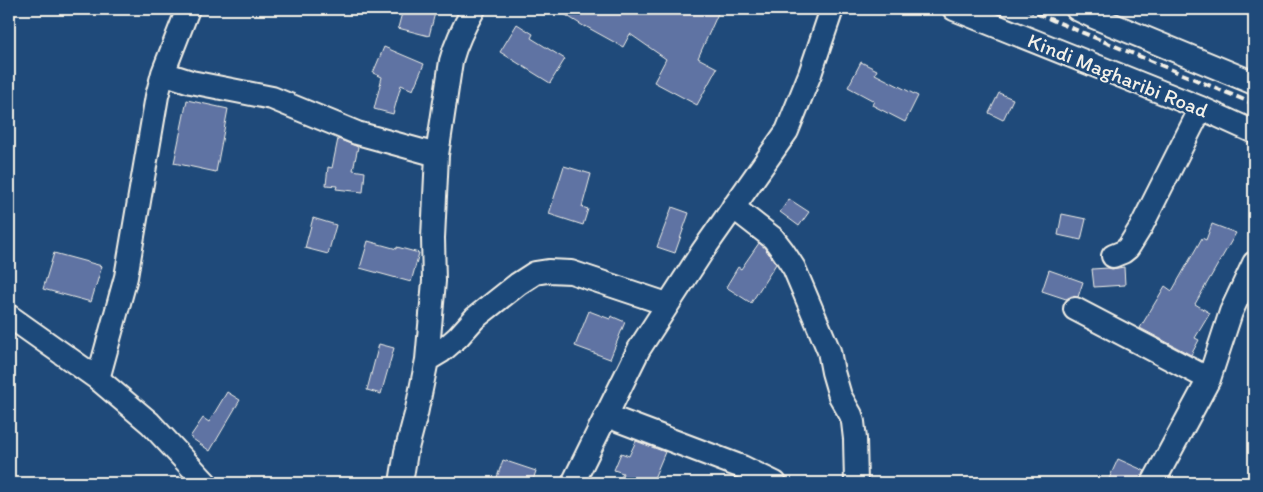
<svg xmlns="http://www.w3.org/2000/svg" width="1263" height="492" font-family="Itim,sans-serif">
  <style>
    .building { fill: #5f73a3; stroke: #f4f1e8 }
    .lines { fill: none; stroke-linecap: round; stroke-linejoin: round }
    .minor-casing { stroke: #f4f1e8; stroke-width: 26 }
    .minor { stroke: #1f4a7a; stroke-width: 22 }
    .rail { stroke: #f4f1e8; stroke-width: 4; stroke-dasharray: 8 4; stroke-linecap: butt }
    .labels { text-anchor: middle; dominant-baseline: central; stroke-width: 5; stroke-linejoin: round; paint-order: stroke }
    .street-label { font-size: 21px; fill: #f4f1e8; stroke: #1f4a7a }
  </style>
  <rect width="100%" height="100%" fill="#1f4a7a"/>
  <filter id="ink" filterUnits="userSpaceOnUse"><feTurbulence type="fractalNoise" baseFrequency=".02" numOctaves="2"/><feDisplacementMap in="SourceGraphic" scale="10" xChannelSelector="R" yChannelSelector="G"/><feConvolveMatrix kernelMatrix="1 2 1 2 8 2 1 2 1" color-interpolation-filters="sRGB"/></filter>
  <g filter="url(#ink)">
    <path class="building" d="M403,9h15l17,4 -6,23 -31,-8z
      M556,9h164l-22,49 19,10 -20,37 -43,-23 12,-23 -36,-25 -7,13 -38,-21v1z
      M517,24l16,10 -2,4 34,21 -15,24 -50,-31z
      M384,47l40,17 -11,26 -12,-5 -8,29 -19,-5 8,-32 -9,-4z
      M861,62l16,8 -2,4 43,22 -13,26 -33,-17 2,-4 -26,-14z
      M999,93l14,6 -10,21 -14,-7z
      M187,100l41,9 -12,63 -42,-9z
      M338,139l20,8 -5,23 12,2 -2,20 -27,-3 1,-3 -11,-1 2,-18 4,1z
      M564,166l27,8 -9,33 6,2 -5,16 -34,-11z
      M789,199l20,13 -10,14 -19,-14z
      M672,207l17,6 -14,40 -18,-6z
      M1062,214l24,5 -5,21 -23,-5z
      M313,218l23,7 -8,29 -23,-6z
      M1212,224l24,9 -41,71 15,9 -15,25 4,2 -8,15 -51,-27 25,-42 7,5 30,-53 4,2z
      M368,241l29,8v-2l22,6 -8,29 -51,-14z
      M759,243l5,4 12,17 -25,39 -25,-16 12,-20 3,2z
      M54,253l48,13 -11,36 -48,-13z
      M1124,267l1,18 -31,2 -2,-18 16,-1 4,1z
      M1049,270l34,12 -5,15 -6,-1 -6,3 -24,-8z
      M589,311l21,8 1,-3 14,6 -15,37 -35,-13z
      M379,344l15,4 -13,46 -14,-4z
      M227,392l13,8 -30,51 -20,-14 13,-19 6,4z
      M636,441l29,11 -13,31h-33l4,-10 -9,-3 7,-17 8,3z
      M1118,459l27,12 -4,6 -1,6h-33z
      M503,460l33,11 -4,12h-37z"/>
    <g class="lines">
      <defs>
        <path id="minor" d="M954,9l247,99 53,24
          M1077,9l17,8 160,66
          M163,73l28,9 81,16 85,35 80,22
          M733,207l40,31 10,13 11,17 35,83 4,21 7,24 11,19 2,7 2,17 1,44
          M1113,256l10,-4 5,-4 13,-21 60,-119
          M1075,309l134,70
          M9,316l89,63 52,44 56,60
          M427,360l15,-9 16,-14 17,-19 43,-34 17,-11 13,-2 23,1 96,32
          M98,379l28,-102 31,-181 6,-23 25,-64
          M607,416l135,51 33,16
          M401,483l5,-31 10,-38 11,-54 7,-79 -1,-43 4,-83 14,-94c5,-19 13,-35 23,-52
          M573,483l66,-134 63,-97 85,-121 23,-57 22,-65
          M1153,483l56,-104 22,-67 23,-49"/>
      </defs>
      <use href="#minor" class="minor-casing"/>
      <use href="#minor" class="minor"/>
      <path class="rail" d="M1026,9l228,95"/>
    </g>
  </g>
  <g class="labels">
    <g class="street-label">
      <text transform="translate(1118 75) rotate(22)">Kindi Magharibi Road</text>
    </g>
  </g>
  <rect width="1263" height="492" fill="none" stroke="#1f4a7a" stroke-width="30"/>
  <rect x="15" y="15" width="1233" height="462" fill="none" stroke="#f4f1e8" stroke-width="2" filter="url(#ink)"/>
</svg>
